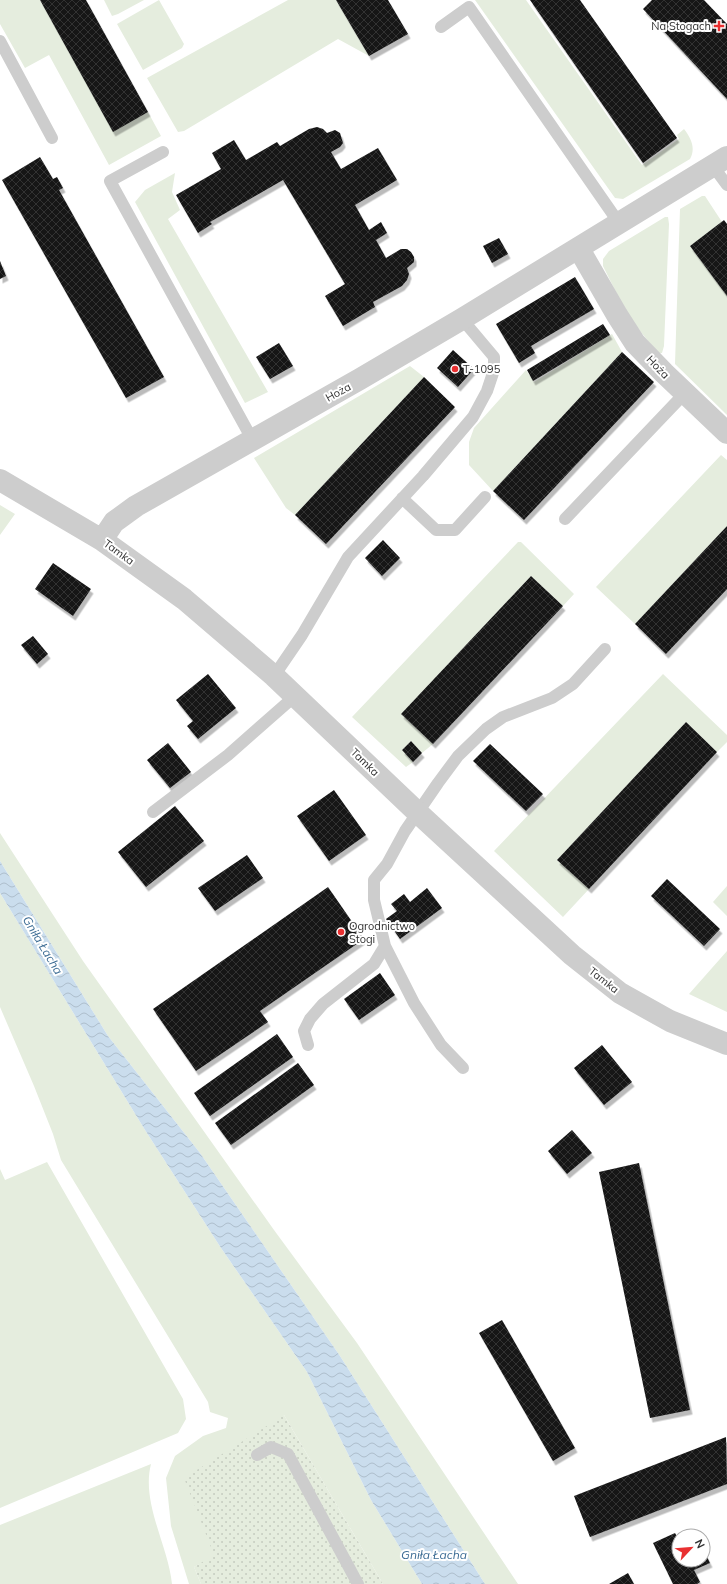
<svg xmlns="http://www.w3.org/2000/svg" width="727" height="1584" font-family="Mulish,sans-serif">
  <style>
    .grass { fill: #e5edde }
    .garden { fill: url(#garden-dots) }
    .water { fill: url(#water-waves) }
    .building { fill: url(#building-cross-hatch); filter: url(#shadow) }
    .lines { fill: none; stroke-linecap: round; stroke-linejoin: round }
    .service { stroke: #cdcdcd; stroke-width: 12 }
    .minor { stroke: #cdcdcd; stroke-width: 22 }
    .poi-dot { fill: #e93031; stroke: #fff; stroke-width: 1.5 }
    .labels { text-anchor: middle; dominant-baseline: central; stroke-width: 4; stroke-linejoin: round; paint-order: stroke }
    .poi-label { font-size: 11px; fill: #303030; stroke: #fff; text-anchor: start }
    .street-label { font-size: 11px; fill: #303030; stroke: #fff }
    .water-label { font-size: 12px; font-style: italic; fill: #3c6c94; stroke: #fff }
  </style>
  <defs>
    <pattern id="garden-dots" width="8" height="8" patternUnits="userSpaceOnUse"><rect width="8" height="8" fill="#e5edde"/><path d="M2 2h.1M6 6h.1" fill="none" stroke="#c5ccbf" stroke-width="1.8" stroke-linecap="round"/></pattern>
    <pattern id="water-waves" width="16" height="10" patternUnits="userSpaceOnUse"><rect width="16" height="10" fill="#cadded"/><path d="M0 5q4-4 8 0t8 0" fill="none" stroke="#aebecc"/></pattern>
    <pattern id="building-cross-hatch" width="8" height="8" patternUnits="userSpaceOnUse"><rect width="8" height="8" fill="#171717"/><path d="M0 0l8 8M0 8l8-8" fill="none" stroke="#303030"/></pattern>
    <filter id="shadow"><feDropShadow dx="2.5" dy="4.5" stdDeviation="0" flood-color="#0004"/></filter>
  </defs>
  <rect width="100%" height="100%" fill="#fff"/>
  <path class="grass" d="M0,0h40l73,131 35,-19 13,24 -52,29 -60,-110 -24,13 -25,-44z
    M104,0h40l-26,14 -6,2z
    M159,0l25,44 -2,4 -39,22 -26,-46z
    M288,0h48l33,56 -31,-17 -154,92 -6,1 -31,-54z
    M475,0h51l116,165 37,-26 -2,-4 7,-6c7,9 12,19 6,30l-67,40 -8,-1z
    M175,173l-3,19 8,18 -12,9 100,173 -23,11 -110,-201 10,-12z
    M702,196h3l17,26 -32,24 37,50v119l-52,-51 5,-155z
    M665,217h3l1,7 -5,122 -2,7h-3c-25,-25 -41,-56 -56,-87v-7l6,-8z
    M612,334l10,18 -129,139 -24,-26v-23l5,-14 52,-58 8,12z
    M410,366l14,11 -129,138 -9,-7 -32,-50z
    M721,455l6,5v66l-92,98 -39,-37z
    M0,505l15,9 -15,21z
    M518,542h3l53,52 -11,12 -32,-30 -130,138 32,30 -11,9 -11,-12 -9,9 11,12 -7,5 -54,-50z
    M663,674l64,61v7l-10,10 -31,-30 -129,138 32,29 -26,28 -69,-66z
    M0,833l83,128 191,269 83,113 161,241h-33l-145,-228 -140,-203 -92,-117 -108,-175z
    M727,886v30l-14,-14z
    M0,893l145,237 76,118 86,124 64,128 51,84h-39l-99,-169 -69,141 -21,11 7,17h-12l-18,-58 -5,-48 9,-22 28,-20 23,-8 2,-10 -18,-6 -2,-10 -147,-242 -8,-26 -19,-48 -34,-79z
    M727,951v61l-38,-18z
    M47,1162l136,237 3,20 -8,14 -178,75v-339l5,11z
    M151,1464c-10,39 17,81 21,120h-172v-59z"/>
  <path class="garden" d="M284,1415l99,169h-182l-7,-17 20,-12 -30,-77z"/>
  <path class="water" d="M0,861l108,175 92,117 140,203 145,228h-63l-51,-84 -64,-128 -86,-124 -76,-118 -145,-237z"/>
  <path class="building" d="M40,0h46l62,112 -35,20z
    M336,0h52l20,34 -39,22z
    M530,0h50l97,138 -34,25z
    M652,0h52l23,24v75l-84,-90z
    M317,127l6,2 4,4 8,-3 5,3 3,10 -3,4 -9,5 10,17 37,-21 19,32 -42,25 14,25 12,-8 6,11 -11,7 10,18 15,-9h6l4,3 3,5v5l-7,6 2,6 -2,6 -5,6 -29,16 2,5 -32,19 -18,-30 20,-12 -62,-104 -73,42 2,2 -14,9 -22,-38 45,-26 -9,-16 22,-13 12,20 31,-18 3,4 29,-17z
    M40,157l13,22 4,-2 6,11 -4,2 105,187 -38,21 -124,-218z
    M724,220l3,4v72l-37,-50z
    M499,238l9,16 -16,9 -9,-17z
    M0,261l6,15 -6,3z
    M575,277l19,32 -63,37 4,7 -16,10 -23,-39z
    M603,324l7,11 -77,46 -6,-11z
    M279,343l14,23 -23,13 -14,-22z
    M453,350l21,19 -16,18 -21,-19z
    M622,352l32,30 -130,138 -31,-29z
    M424,377l31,30 -129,137 -31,-29z
    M727,526v63l-61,65 -31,-30z
    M383,540l17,18 -18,18 -17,-18z
    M53,563l38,26 -18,27 -38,-27z
    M531,576l32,30 -130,138 -32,-30z
    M33,636l15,18 -11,10 -16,-19z
    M208,674l28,34 -38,31 -11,-13 6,-5 -17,-21z
    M686,722l31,30 -128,137 -32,-29z
    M411,741l11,12 -9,9 -11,-12z
    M168,743l23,29 -21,16 -23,-28z
    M490,744l53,50 -17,17 -53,-50z
    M334,790l32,45 -37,26 -32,-45z
    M175,806l29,35 -58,46 -28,-35z
    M247,855l16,23 -48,33 -17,-23z
    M667,879l53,50 -16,17 -53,-50z
    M328,887l36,52 -104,72 8,11 -72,49 -43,-62z
    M427,888l15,20 -42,31 -14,-20 11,-8 -6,-7 13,-10 6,8z
    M380,973l15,22 -36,25 -15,-21z
    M277,1034l16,23 -83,59 -16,-23z
    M602,1045l30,37 -28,23 -30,-37z
    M298,1063l16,22 -83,60 -16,-22z
    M572,1130l20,23 -25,21 -19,-23z
    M639,1163l51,247 -40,8 -51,-246z
    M502,1320l73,128 -22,13 -74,-128z
    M726,1437l1,47 -137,53 -16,-41z
    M675,1533l4,7v20h24v-11l7,14 -16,7 6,12 -3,2h-24l-20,-41z
    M628,1573l6,11h-25z"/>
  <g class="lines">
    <path class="service" d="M441,27l28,-20 150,216
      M0,41l52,97
      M163,152l-53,29 142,258
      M713,166l14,19
      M402,498l34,32h19l30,-33
      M565,519l120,-126
      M274,676l28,-41 46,-78 75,-81 50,-59 14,-26 7,-21v-13l-32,-38
      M153,812l75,-57 67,-59
      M308,1045l-4,-14 6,-12 13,-15 51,-40 11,-18
      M463,1068l-22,-23 -27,-42 -29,-57 -11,-46v-20l13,-16 18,-33 33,-48 20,-27 28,-27 17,-12 49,-19 21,-14 32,-35
      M257,1455l14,-8 17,7 70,130"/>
    <path class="minor" d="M579,249l38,66 18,28 29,30 63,60
      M0,480l102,60 82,59 90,77 143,136 155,143 48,38 50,28 57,23
      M102,540l12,-18 22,-16 224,-127 102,-60 265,-162"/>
  </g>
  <g class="poi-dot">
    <path d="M717 20h4v4h4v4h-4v4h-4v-4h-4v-4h4z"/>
    <circle cx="455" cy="369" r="4"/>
    <circle cx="341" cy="932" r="4"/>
  </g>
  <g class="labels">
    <g class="poi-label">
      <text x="711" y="26" text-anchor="end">Na Stogach</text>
      <text x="463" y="369">T-1095</text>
      <text x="349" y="926">Ogrodnictwo<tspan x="349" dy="13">Stogi</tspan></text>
    </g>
    <g class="street-label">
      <text transform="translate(658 367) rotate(46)">Hoża</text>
      <text transform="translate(338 392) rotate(-29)">Hoża</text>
      <text transform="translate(119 552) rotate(36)">Tamka</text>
      <text transform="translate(365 762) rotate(44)">Tamka</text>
      <text transform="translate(604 980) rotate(38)">Tamka</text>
    </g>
    <g class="water-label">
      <text transform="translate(43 945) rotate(59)">Gniła Łacha</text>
      <text x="434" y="1554">Gniła Łacha</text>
    </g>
  </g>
  <g transform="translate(691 1548) rotate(64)"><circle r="19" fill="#ffffff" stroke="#acacac"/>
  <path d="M0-3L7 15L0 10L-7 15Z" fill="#e93031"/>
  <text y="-6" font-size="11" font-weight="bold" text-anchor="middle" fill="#303030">N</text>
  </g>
</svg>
